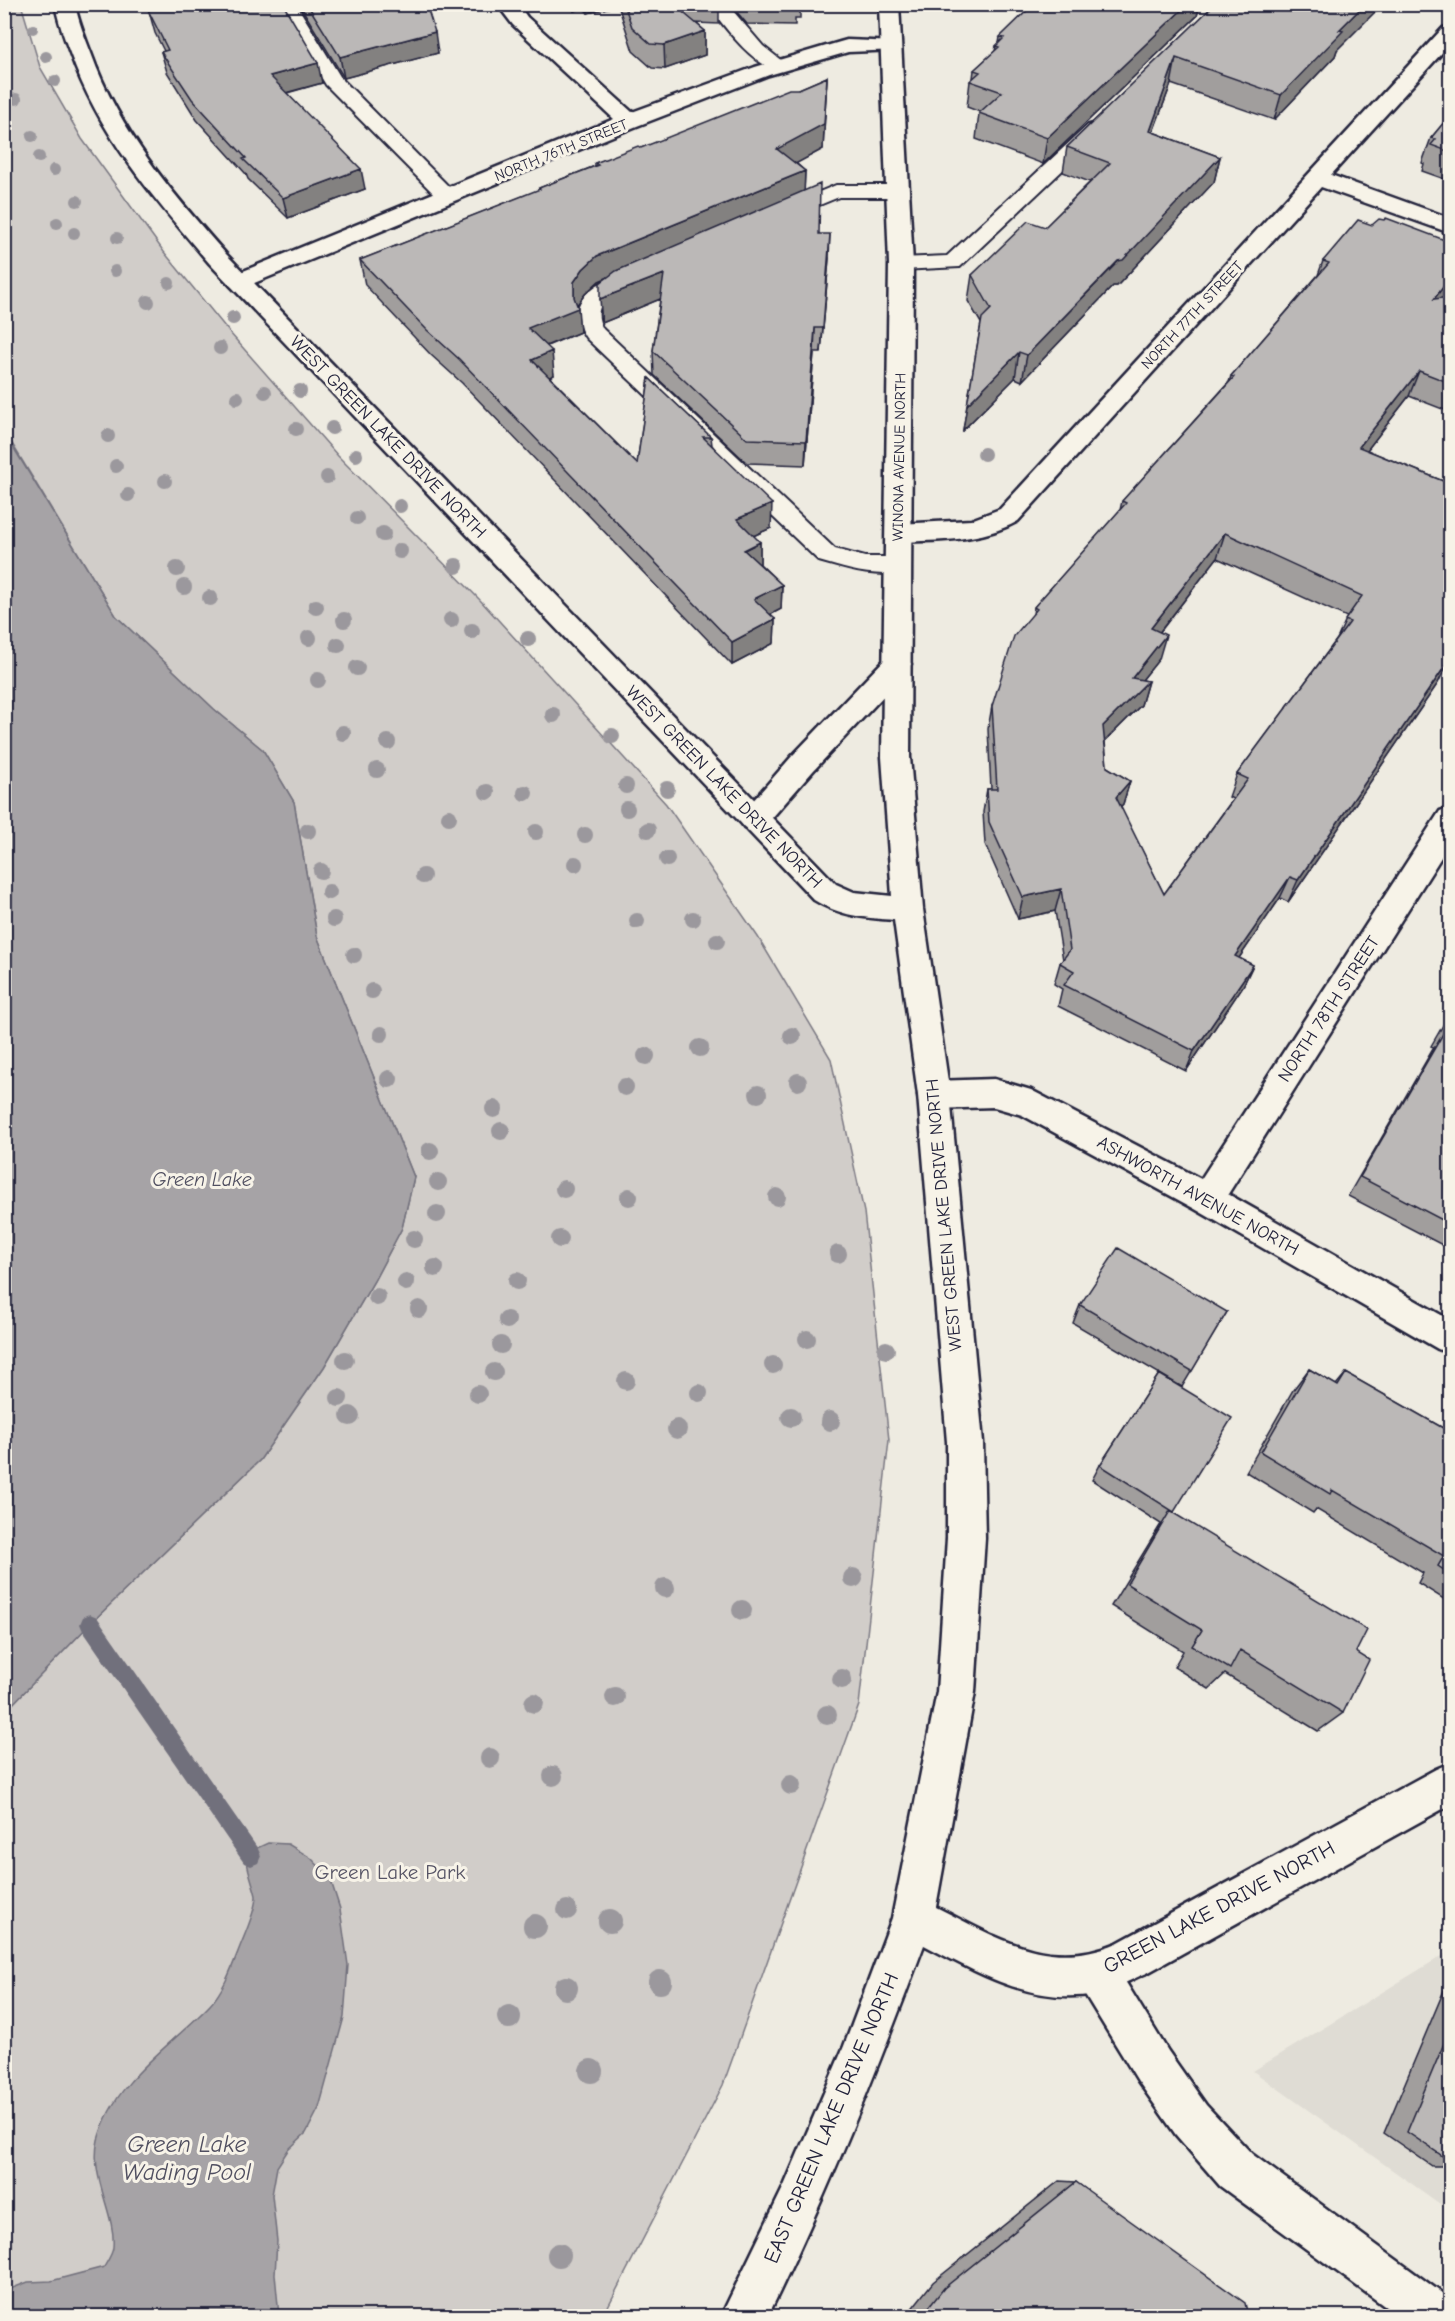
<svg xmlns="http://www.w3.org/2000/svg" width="1455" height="2321" font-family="'Comic Neue',sans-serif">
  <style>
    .built { fill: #dfdcd4 }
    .green { fill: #d1cdc9; stroke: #7a7882; stroke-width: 1.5 }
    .water { fill: #a6a3a6; stroke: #716f7b; stroke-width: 1.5 }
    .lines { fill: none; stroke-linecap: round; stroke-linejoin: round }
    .stream { fill: #716f7b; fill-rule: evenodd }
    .lane-casing { stroke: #22223b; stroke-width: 4 }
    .street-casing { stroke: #22223b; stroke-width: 5 }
    .secondary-casing { stroke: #22223b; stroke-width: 5 }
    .lane { fill: #f7f3e8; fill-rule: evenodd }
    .street { fill: #f7f3e8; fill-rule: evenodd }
    .secondary { fill: #f7f3e8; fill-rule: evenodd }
    .tree { fill: #9b989d }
    .wall { fill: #a19e9d; stroke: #22223b; stroke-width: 1.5; fill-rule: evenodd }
    .shaded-wall { fill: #838180; stroke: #22223b; stroke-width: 1.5 }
    .building { fill: #bbb8b7; stroke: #22223b; stroke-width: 1.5; fill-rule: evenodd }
    .labels { text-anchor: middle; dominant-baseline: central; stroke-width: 6; stroke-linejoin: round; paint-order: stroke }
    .far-street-label { font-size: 15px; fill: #22223b; stroke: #f7f3e8 }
    .street-label { font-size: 18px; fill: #22223b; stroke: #f7f3e8 }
    .water-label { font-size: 20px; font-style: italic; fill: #504f60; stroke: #f7f3e8 }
    .near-park-label { font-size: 21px; fill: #575566; stroke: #f7f3e8 }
    .near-street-label { font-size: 21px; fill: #22223b; stroke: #f7f3e8 }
    .near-water-label { font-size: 24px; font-style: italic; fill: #504f60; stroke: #f7f3e8 }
  </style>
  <rect width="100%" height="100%" fill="#eeebe1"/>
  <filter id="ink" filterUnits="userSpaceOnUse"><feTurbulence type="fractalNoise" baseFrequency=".0167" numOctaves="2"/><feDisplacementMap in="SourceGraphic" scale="12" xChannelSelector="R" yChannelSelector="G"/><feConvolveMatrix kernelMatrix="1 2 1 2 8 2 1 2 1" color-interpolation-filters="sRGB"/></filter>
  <g filter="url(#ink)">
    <path class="built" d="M1450,1951v260l-197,-140z"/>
    <path class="green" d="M21,4l19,63 42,72 82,113 66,81 108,123 142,144 186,204 92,133 73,122 33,153 25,228 -30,265 -136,380 -120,231h-598v-604l85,-88 170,-164 64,-93 50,-86 28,-53 12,-51 -97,-241 -23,-134 -31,-52 -49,-41 -98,-93 -111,-184 -1,-427z"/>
    <path class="water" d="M4,432l112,184 98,93 49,41 31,52 23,134 97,241 -12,51 -28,53 -50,86 -64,93 -170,164 -85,88z
      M268,1843l20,1 23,14 19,20 10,31 8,56 -4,52 -25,91 -13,25 -18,17 -11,17 -5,28 5,46 -2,33 4,42h-274v-25l23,-9 23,-1 53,-14c3,-5 9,-14 9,-20 3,-33 -24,-70 -15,-107 16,-60 72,-93 112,-135 15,-16 23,-41 31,-61 5,-12 15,-35 15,-48 -1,-7 -8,-24 -9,-35l10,-13z"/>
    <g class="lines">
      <path class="stream" d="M90,1614l7,3 161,232 3,7 -3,7 -7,3 -7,-3 -161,-232 -3,-7 3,-7z"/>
      <defs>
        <path id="lane" d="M277,4h19l45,74 113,114 3,4 -3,4h-14l-114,-115z
          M708,4h19l36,42 24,19 -3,4c-25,6 -63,-46 -76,-65z
          M1095,123l7,2 3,4 -3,4 -142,134 -59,3 -7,-1 -4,-5 4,-5 7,-1 46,-2 141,-131z
          M836,185h60l7,2 3,4 -3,4 -7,2h-57l-56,23 -7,-2 -3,-4 3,-4z
          M637,270l7,1 4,5 -4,5c-22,8 -58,18 -41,48l232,220 30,8h33l9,2 3,6 -3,6c-30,8 -60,-2 -88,-10l-233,-223c-27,-41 17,-60 51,-68z"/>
        <path id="street" d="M497,4h21l9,13 105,95 123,-45 85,-25 7,-2 50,2 3,4 -3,4 -49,2 -79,23 -132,51 -390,160 -8,2 -8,-2 -4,-5 4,-5 383,-157 -101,-94z
          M1450,26v18l-119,131 119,43v15l-129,-46 -303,334c-37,21 -78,19 -119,21l-9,-3 -4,-6 4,-6 9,-3 72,-4 29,-11 443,-481z
          M897,654l10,3 4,7 -4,7 -94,100 -49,56 -10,3 -10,-3 -5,-8 5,-8 49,-56 94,-98z
          M1450,808v35l-222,351 222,126v34l-12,-5 -243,-140 -173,-94 -28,-8 -60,2 -11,-4 -5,-10 5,-10 11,-4 60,-2 37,11 170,89 239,-368z
          M1096,1952l15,6 57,93 38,54 46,49 198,145v17h-52l-178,-130 -44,-51 -38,-54 -57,-93 -6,-15 6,-15z"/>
        <path id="secondary" d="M55,4h20c3,17 10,33 16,49 28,78 80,139 135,201l610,630 18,8 38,4 -10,-139 7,-493 -10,-260h20l14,260 -3,493 13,152 27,186 33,347 2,96 -10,154 -39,215c60,30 112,65 181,36l319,-174 14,-6v42l-303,168c-16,6 -35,18 -52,21 -63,11 -117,-21 -171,-49 -47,127 -97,250 -156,371h-47l63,-130 60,-140 48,-128 45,-226 10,-154v-96l-29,-347 -24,-175c-28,-2 -55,-4 -80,-20l-604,-636c-56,-65 -111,-129 -140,-211 -6,-16 -12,-32 -15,-49z"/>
      </defs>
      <use href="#lane" class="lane-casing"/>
      <use href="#street" class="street-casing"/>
      <use href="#secondary" class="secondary-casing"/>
      <use href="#lane" class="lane"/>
      <use href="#street" class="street"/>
      <use href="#secondary" class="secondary"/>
    </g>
    <g class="tree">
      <circle cx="33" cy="29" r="5"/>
      <circle cx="46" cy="57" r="6"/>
      <circle cx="55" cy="81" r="6"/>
      <circle cx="16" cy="99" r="6"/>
      <circle cx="32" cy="136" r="6"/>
      <circle cx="39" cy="157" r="6"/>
      <circle cx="54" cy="170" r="6"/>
      <circle cx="77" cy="201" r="6"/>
      <circle cx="57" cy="223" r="6"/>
      <circle cx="74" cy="233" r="6"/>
      <circle cx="117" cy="238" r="6"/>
      <circle cx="115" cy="271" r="6"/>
      <circle cx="169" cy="283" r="6"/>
      <circle cx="148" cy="302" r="7"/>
      <circle cx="233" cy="318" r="7"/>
      <circle cx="220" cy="348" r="7"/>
      <circle cx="300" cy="391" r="7"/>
      <circle cx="265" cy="392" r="7"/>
      <circle cx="237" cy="398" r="7"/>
      <circle cx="332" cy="428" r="7"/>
      <circle cx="296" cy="429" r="7"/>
      <circle cx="108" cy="436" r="7"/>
      <circle cx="984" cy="454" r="7"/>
      <circle cx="356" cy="455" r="7"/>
      <circle cx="116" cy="466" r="7"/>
      <circle cx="327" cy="477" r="7"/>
      <circle cx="165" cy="481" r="7"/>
      <circle cx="128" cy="495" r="7"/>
      <circle cx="400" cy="506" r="7"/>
      <circle cx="357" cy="518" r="7"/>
      <circle cx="383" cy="534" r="8"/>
      <circle cx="400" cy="551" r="8"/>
      <circle cx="456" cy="566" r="8"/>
      <circle cx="177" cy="569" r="8"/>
      <circle cx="184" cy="587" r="8"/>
      <circle cx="210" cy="598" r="8"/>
      <circle cx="316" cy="607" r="8"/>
      <circle cx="344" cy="620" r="8"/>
      <circle cx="451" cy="620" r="8"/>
      <circle cx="472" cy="631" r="8"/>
      <circle cx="309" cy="638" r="8"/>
      <circle cx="528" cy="639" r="8"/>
      <circle cx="338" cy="645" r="8"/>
      <circle cx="357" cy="668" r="8"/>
      <circle cx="318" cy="680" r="8"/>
      <circle cx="553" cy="715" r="8"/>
      <circle cx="343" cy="733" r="8"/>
      <circle cx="612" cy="736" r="8"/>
      <circle cx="388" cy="742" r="8"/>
      <circle cx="377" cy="770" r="8"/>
      <circle cx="626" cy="786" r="8"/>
      <circle cx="667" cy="789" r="8"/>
      <circle cx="487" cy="792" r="8"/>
      <circle cx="525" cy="793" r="8"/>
      <circle cx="627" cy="809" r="8"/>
      <circle cx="449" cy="817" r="8"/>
      <circle cx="648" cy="830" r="8"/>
      <circle cx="308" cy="831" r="8"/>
      <circle cx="536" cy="832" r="8"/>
      <circle cx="585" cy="835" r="8"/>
      <circle cx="667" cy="859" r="8"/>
      <circle cx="575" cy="864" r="8"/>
      <circle cx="321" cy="871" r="8"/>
      <circle cx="423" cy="876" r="8"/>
      <circle cx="329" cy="892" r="8"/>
      <circle cx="334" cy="919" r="8"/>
      <circle cx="693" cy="919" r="8"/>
      <circle cx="637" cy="921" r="8"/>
      <circle cx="717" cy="941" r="8"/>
      <circle cx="354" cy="955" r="8"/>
      <circle cx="372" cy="991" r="8"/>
      <circle cx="381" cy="1034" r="8"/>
      <circle cx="792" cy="1036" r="9"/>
      <circle cx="700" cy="1048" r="9"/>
      <circle cx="646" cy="1056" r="9"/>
      <circle cx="389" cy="1079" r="9"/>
      <circle cx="798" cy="1082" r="9"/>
      <circle cx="625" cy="1087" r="9"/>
      <circle cx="758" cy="1094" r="9"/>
      <circle cx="494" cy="1109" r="9"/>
      <circle cx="501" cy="1131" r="9"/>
      <circle cx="430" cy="1151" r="9"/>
      <circle cx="438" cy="1182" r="9"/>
      <circle cx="564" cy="1189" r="9"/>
      <circle cx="629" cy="1197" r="9"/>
      <circle cx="777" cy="1197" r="9"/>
      <circle cx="437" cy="1214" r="9"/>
      <circle cx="414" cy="1239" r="9"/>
      <circle cx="560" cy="1239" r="9"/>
      <circle cx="838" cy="1254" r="9"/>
      <circle cx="435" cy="1268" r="9"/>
      <circle cx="517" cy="1281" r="9"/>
      <circle cx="406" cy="1282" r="9"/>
      <circle cx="377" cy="1297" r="9"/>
      <circle cx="419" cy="1309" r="9"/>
      <circle cx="507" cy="1320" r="9"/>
      <circle cx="807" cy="1339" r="9"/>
      <circle cx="501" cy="1345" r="9"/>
      <circle cx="886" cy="1350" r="9"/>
      <circle cx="345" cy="1360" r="9"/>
      <circle cx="773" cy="1365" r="9"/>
      <circle cx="494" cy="1372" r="9"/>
      <circle cx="626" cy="1381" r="9"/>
      <circle cx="699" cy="1393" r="9"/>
      <circle cx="478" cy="1394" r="9"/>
      <circle cx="339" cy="1398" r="9"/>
      <circle cx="350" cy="1416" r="10"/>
      <circle cx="791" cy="1417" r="10"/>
      <circle cx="830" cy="1421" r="10"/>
      <circle cx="677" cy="1429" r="10"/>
      <circle cx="853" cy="1578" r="10"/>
      <circle cx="665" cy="1588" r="10"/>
      <circle cx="742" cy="1610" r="10"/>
      <circle cx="842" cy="1679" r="10"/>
      <circle cx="615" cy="1697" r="10"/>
      <circle cx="534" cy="1703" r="10"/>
      <circle cx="827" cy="1715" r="10"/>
      <circle cx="490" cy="1758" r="10"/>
      <circle cx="553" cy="1776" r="10"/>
      <circle cx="791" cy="1785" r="10"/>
      <circle cx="567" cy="1910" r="10"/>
      <circle cx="610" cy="1921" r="12"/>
      <circle cx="535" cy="1926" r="12"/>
      <circle cx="660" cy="1982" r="12"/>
      <circle cx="566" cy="1988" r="12"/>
      <circle cx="509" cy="2017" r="12"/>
      <circle cx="591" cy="2071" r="12"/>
      <circle cx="559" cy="2255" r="12"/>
    </g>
    <path class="wall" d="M147,4l175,79 -35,10 78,96 -77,29 -40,-39 -2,-5 -49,-54 -30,-48 -6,-20 3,-1 -9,-18z
      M299,4h127l12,49 -94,25z
      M569,4h150v20l-23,-1 9,8v24l-40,14 -13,-1 -19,-17 -15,-46 -30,8 -5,-5 -9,3z
      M730,4h79v7h-9v8h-5v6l-48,-1z
      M1034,4h166l-3,12 -154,148 -67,-25 3,-26 1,-1 -13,-5 3,-26 3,-3 1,-8 21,-19 1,-5 3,-3 1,-6z
      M1215,4l122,46 -2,6 -61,64 -103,-36 -18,48 67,25 -6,25 -97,104h-4l-91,95 -7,-3 -52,52 18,-107 -13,-22 4,-26 73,-48 45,-45 -27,-10 4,-25z
      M827,77l-4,72 -27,14 9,8 -1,20 15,43 10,24 -8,94h-7l-9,113 -58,-2 -93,-88 -1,-24 7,-52 -58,24 6,-46 -9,4 -14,13 -8,11 3,27 -33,14 7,29 -4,2 87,87 12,-86 62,59 1,8 59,83 -18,8 7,6v22l22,21 -1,24 -11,6 5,4 -1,24 -42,22 -270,-282 -31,-28 -66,-70 -5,-25 179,-70v-2l56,-22v-3l46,-15 158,-59z
      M1450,115v66l-28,-10 2,-7 -2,-1 9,-25z
      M1372,225l78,17v50l-4,6 4,-1v115l-41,-16 -42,54 76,31 7,-11v185l-12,28 -150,219 -8,-4 -41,60 14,7 -10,21 -57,85 -128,-65 4,-17 -8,-5 6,-21 3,-3 -8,-49 -37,8 -33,-75 -2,-32 4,-23h4l-3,-60 4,-23 41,-92 1,-7 86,-97 2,-9 107,-119 2,-6 87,-101 5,-14zM1217,558l130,59 -10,22 -100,135 -8,23 4,2 -69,95 -44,-87 3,-3 7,-23 -23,-14 -2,-26 36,-36 7,-24 -6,-1 17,-21 1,-27z
      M1450,1013v236l-102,-53 86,-149 -3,-1z
      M1080,1305l147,7 -45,75 -109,-64z
      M1309,1369l27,16 10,-12 104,59v171l-32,-20 5,-10 -107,-64 -3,4 -67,-41 47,-82z
      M1159,1374l14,139 183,139 -13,61 -25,18 -93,-57 -16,15 -35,-22 9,-16 -72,-45 50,-82 -69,-44 8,-15z
      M1450,1976v190h-18l-48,-33z
      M1059,2181l17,1 172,134h-342l27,-34z"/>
    <path class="shaded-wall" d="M574,4h8l1,4 -9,3z
      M587,4h31v1l-30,8z
      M1188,4h12l-3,12 -154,148 4,-26z
      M1365,4h18l-46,46 -2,6 -61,64 7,-25 58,-65z
      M705,31v24l-40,14 -1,-24z
      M435,32l3,21 -94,25 -4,-21z
      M1176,58l-5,26 -27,72 6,-25z
      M318,63l4,20 -48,13 -4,-20z
      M827,77l-4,72 -46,25v-25z
      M1220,157l-6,25 -97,104h-4l-91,95 5,-26z
      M361,169l4,20 -77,29 -5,-20z
      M805,171l-1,25 -205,85 -14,13 -9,12 2,2 2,24 -49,20 -3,-24 46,-31v-15l9,-13 14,-13z
      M830,234l-1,24 -8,94 2,-24z
      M664,274l1,23 -63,26 -2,-24z
      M1450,278v14l-25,32 9,-25z
      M815,328l-1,24 -9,113 1,-24z
      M552,351l2,24 -20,9 -2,-24z
      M1019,352l-4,26 -52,52 4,-25z
      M1419,371l-10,25 -59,76 9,-25z
      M772,504l-1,24 -34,15v-24z
      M1225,533l-8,25 -73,94 7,-24z
      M760,542v24l-16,-16z
      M782,585l-1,24 -27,14v-24z
      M775,619l-1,24 -42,22v-23z
      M1166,635l-7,24 -34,42 7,-23z
      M1450,648v7l-17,25 12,-23z
      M1450,659l-12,24 -150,219 10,-22z
      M1148,681l-7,24 -44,44 6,-23z
      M1130,781l-7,23 -14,16 7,-23z
      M1290,877l-10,21 -54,79 9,-21z
      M1061,889l-6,22 -37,8 5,-22z
      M1253,965l-10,21 -57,85 8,-20z"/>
    <path class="building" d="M147,4h136l35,59 -48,13 91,93 -78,29 -40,-39 3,-1 -54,-59 -31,-47 7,-2 -19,-38z
      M307,4h119l9,28 -95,25z
      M624,4h49l32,27 -41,14 -13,-1 -19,-17z
      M1034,4h154l-141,134 -68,-25 23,-21 -32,-11 10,-9 -6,-2 25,-23 -3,-1 8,-8 -4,-1z
      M1215,4h28l15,6 5,-6h102l-26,26 4,1 -62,64 -105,-37 -26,73 70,26 -97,103 -5,1 -91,94 -8,-3 -52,53 15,-87 9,-9 -19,-34 56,-54 17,6 65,-64 -43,-16z
      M827,77l-3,47 -47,25 28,22 -208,85 -14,13 -9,13v15l4,11 -50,20 24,23 -20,9 105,104 12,-86 62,59h-8l69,67 -35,15 23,23 -16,8 38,35 -28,14 21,20 -43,23 -273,-283 -32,-29 -67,-70 180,-71 -1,-1 59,-23 -3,-2 43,-17 3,2 148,-59h10z
      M1450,115v37l-19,-7 5,-6 -5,-1z
      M820,184l-1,50h11l-7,94h-8l-9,113 -59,-2 -94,-88 11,-77 -64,25v-16l16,-12z
      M1386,218l64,24v36l-16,21 16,-2v86l-31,-12 -60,76 84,34 7,-11v178l-5,9 5,2 -152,221 -8,-3 -55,79 18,9 -59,86 -130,-66 10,-14 -14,-8 10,-13 -9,-61 -38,8 -34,-75 -2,-33h10l-5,-83 22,-70 23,-27 -3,-2 92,-104 -4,-2 112,-124 -3,-1 98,-113 -6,-2 35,-41 14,5 7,-6 5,1zM1225,533l137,63 -17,24 5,2 -113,152 11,5 -84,115 -48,-97 14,-16 -23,-14 -4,-41 45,-45 -16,-3 34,-43 -15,-7z
      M1450,1014v210l-90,-47 87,-150 -3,-2z
      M1118,1248l109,64 -35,59 -112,-66z
      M1309,1369l29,17 8,-13 104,59v142l-12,-8 6,-10 -112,-66 -2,4 -69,-42z
      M1159,1374l73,44 -58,94 -74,-47z
      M1170,1511l197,119 -11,22 13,8 -26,53 -103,-63 -10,19 -38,-23 10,-16 -75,-46z
      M1450,2029v132l-43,-29z
      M1076,2182l169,121 3,13h-326l22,-28z"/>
  </g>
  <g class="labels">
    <g class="far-street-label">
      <text transform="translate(561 150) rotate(-22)">NORTH 76TH STREET</text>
      <text transform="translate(1192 315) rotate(-47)">NORTH 77TH STREET</text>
      <text transform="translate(899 457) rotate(-89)">WINONA AVENUE NORTH</text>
    </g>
    <g class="street-label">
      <text transform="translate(388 437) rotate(46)">WEST GREEN LAKE DRIVE NORTH</text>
      <text transform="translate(724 787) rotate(46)">WEST GREEN LAKE DRIVE NORTH</text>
      <text transform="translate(1329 1009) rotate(-57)">NORTH 78TH STREET</text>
      <text transform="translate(1198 1196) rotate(29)">ASHWORTH AVENUE NORTH</text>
      <text transform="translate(944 1215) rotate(-95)">WEST GREEN LAKE DRIVE NORTH</text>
    </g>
    <g class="water-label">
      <text x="202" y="1179">Green Lake</text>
    </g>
    <g class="near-park-label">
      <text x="390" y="1872">Green Lake Park</text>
    </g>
    <g class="near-street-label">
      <text transform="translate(1219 1907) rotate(-28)">GREEN LAKE DRIVE NORTH</text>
      <text transform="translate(831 2118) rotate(-67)">EAST GREEN LAKE DRIVE NORTH</text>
    </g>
    <g class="near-water-label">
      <text x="187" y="2144">Green Lake<tspan x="187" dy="28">Wading Pool</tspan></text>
    </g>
  </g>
  <rect width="1455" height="2321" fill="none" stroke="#f7f3e8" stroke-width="24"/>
  <rect x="12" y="12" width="1431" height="2297" fill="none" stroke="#22223b" stroke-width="2" filter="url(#ink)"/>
</svg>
